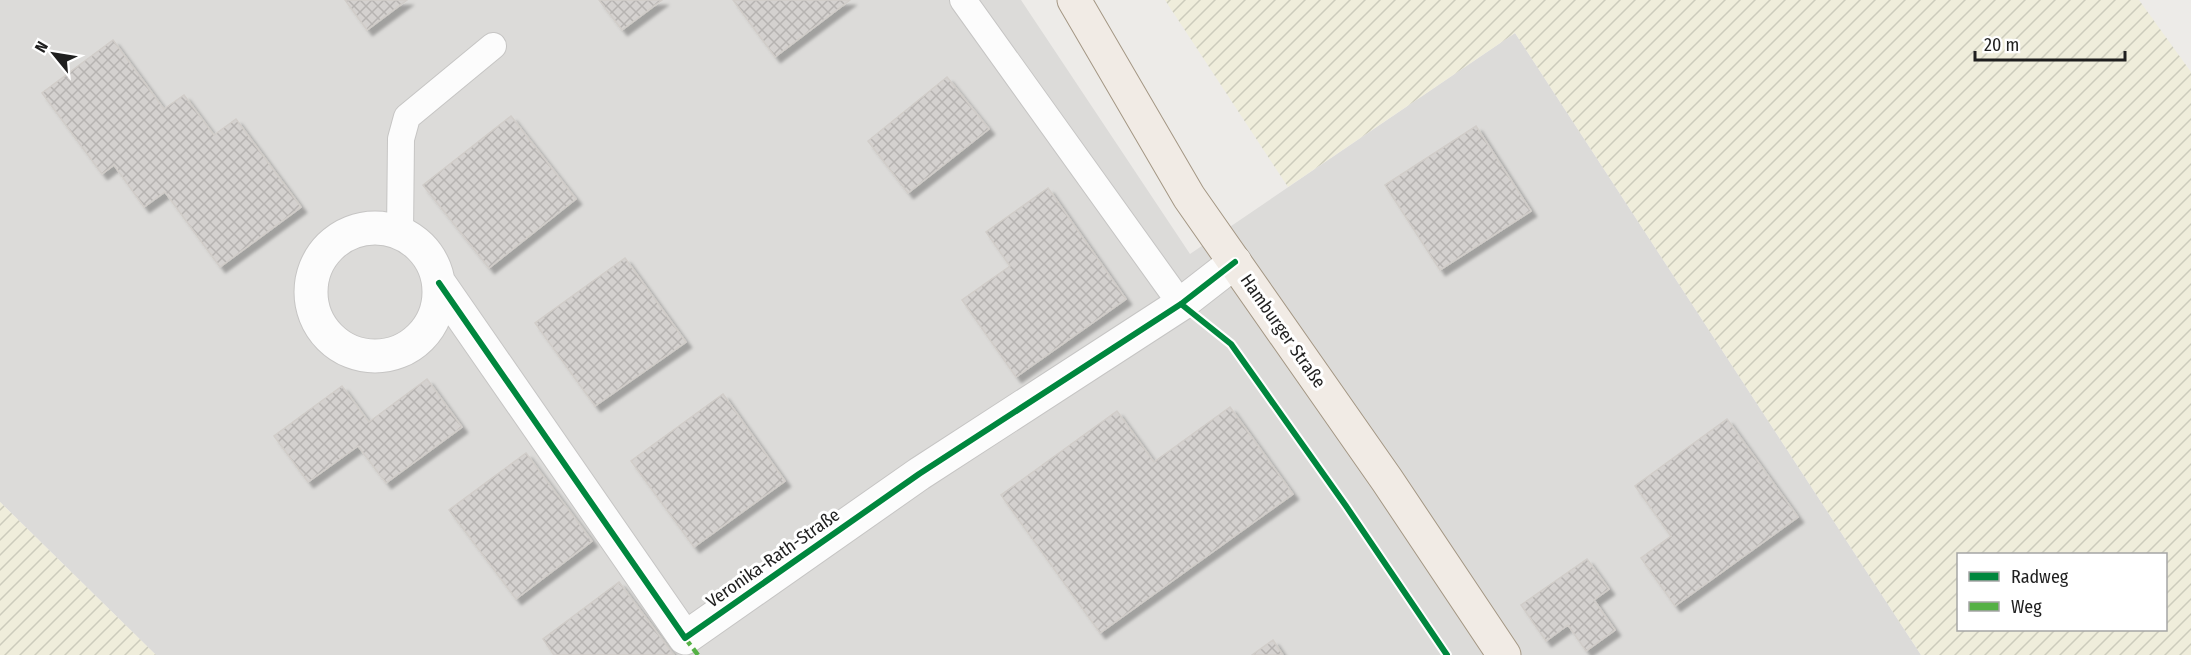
<svg xmlns="http://www.w3.org/2000/svg" width="2191" height="655" font-family="'Fira Sans Condensed',sans-serif">
  <style>
    .residential { fill: #dcdbd9 }
    .farmland { fill: url(#farmland-furrows); fill-rule: evenodd }
    .building { fill: url(#building-cross-hatch); stroke: #d1cdc9; stroke-width: 1.5; filter: url(#shadow) }
    .lines { fill: none; stroke-linecap: round; stroke-linejoin: round }
    .lane-casing { stroke: #c6c5c4; stroke-width: 28 }
    .street-casing { stroke: #c6c5c4; stroke-width: 35 }
    .primary-casing { stroke: #a49784; stroke-width: 35 }
    .lane { stroke: #fcfcfc; stroke-width: 26 }
    .street { stroke: #fcfcfc; stroke-width: 33 }
    .primary { stroke: #f1ebe5; stroke-width: 33 }
    .quiet { stroke: #55b145; stroke-width: 4.5; stroke-dasharray: 9 4.5; stroke-linecap: butt }
    .cycleway-casing { stroke: #fff; stroke-width: 10 }
    .cycleway { stroke: #00873e; stroke-width: 6 }
    .labels { text-anchor: middle; dominant-baseline: central; stroke-width: 6; stroke-linejoin: round; paint-order: stroke }
    .street-label { font-size: 18px; fill: #1f1f1f; stroke: #fff }
  </style>
  <defs>
    <pattern id="farmland-furrows" width="10" height="10" patternUnits="userSpaceOnUse" patternTransform="scale(1.5)"><rect width="10" height="10" fill="#efeddb"/><path d="M-1 1l2-2M0 10L10 0M9 11l2-2" fill="none" stroke="#cccbbc"/></pattern>
    <pattern id="building-cross-hatch" width="8" height="8" patternUnits="userSpaceOnUse" patternTransform="scale(1.5)"><rect width="8" height="8" fill="#d4d1cf"/><path d="M0 0l8 8M0 8l8-8" fill="none" stroke="#b6b3b1"/></pattern>
    <filter id="shadow"><feDropShadow dx="5.5" dy="5.5" stdDeviation="1.5" flood-color="#0004"/></filter>
  </defs>
  <rect width="100%" height="100%" fill="#edebe8"/>
  <path class="residential" d="M0,0h1021l169,254 325,-221 406,622h-1765l-156,-153z"/>
  <path class="farmland" d="M1165,0h974l52,72v583h-270l-406,-622 -227,154zM2166,554v76h-208v-76z
    M0,502l156,153h-156z"/>
  <path class="building" d="M345,0h62l-40,30z
    M599,0h63l-40,30z
    M733,0h117l-75,57z
    M113,40l51,69 20,-14 30,40 22,-16 65,88 -81,60 -55,-75 -21,15 -30,-42 -12,9 -60,-81z
    M947,77l42,52 -81,64 -40,-52z
    M511,116l65,83 -87,69 -66,-83z
    M1476,126l55,85 -91,59 -55,-85z
    M1048,188l78,111 -110,78 -54,-77 48,-34 -24,-34z
    M625,258l61,84 -91,64 -60,-83z
    M427,379l35,48 -76,56 -28,-37 -50,36 -34,-46 68,-50 27,36z
    M723,394l62,87 -91,66 -63,-86z
    M1230,407l63,87 -193,139 -99,-138 116,-84 37,51z
    M1727,419l71,98 -123,89 -34,-48 30,-22 -36,-50z
    M526,453l66,88 -76,58 -67,-89z
    M1587,559l22,30 -15,11 21,30 -29,21 -18,-26 -22,16 -25,-36z
    M619,582l55,73h-120l-11,-16z
    M1273,640l10,15h-31z"/>
  <g class="lines">
    <defs>
      <path id="lane" d="M963,0l218,304
        M400,233l1,-94 6,-22 86,-71"/>
      <path id="street" d="M311 292a64 64 0 1 1 128 0a64 64 0 1 1-128 0Z
        M439,283l246,355 234,-164 262,-170 54,-42"/>
      <path id="primary" d="M1074,0l115,197 198,283 117,175"/>
    </defs>
    <use href="#lane" class="lane-casing"/>
    <use href="#street" class="street-casing"/>
    <use href="#primary" class="primary-casing"/>
    <use href="#lane" class="lane"/>
    <use href="#street" class="street"/>
    <use href="#primary" class="primary"/>
    <path class="quiet" d="M685,638l13,17"/>
    <defs>
      <path id="cycleway" d="M439,283l246,355 234,-164 262,-170 54,-42
        M1181,304l50,40 115,162 101,149"/>
    </defs>
    <use href="#cycleway" class="cycleway-casing"/>
    <use href="#cycleway" class="cycleway"/>
  </g>
  <g class="labels">
    <g class="street-label">
      <text transform="translate(1283 331) rotate(55)">Hamburger Straße</text>
      <text transform="translate(773 558) rotate(-35)">Veronika-Rath-Straße</text>
    </g>
  </g>
  <rect x="1957" y="553" width="210" height="78" fill="#ffffff" stroke="#a5a5a5" stroke-width="1.5"/>
  <rect x="1969" y="572" width="30" height="9" fill="#00873e" stroke="#a5a5a5" stroke-width="1.5"/>
  <text x="2011" y="583" font-size="18" fill="#1f1f1f">Radweg</text>
  <rect x="1969" y="602" width="30" height="9" fill="#55b145" stroke="#a5a5a5" stroke-width="1.5"/>
  <text x="2011" y="613" font-size="18" fill="#1f1f1f">Weg</text>
  <g transform="translate(54 54) rotate(300)" stroke="#ffffff" stroke-width="4.5" paint-order="stroke">
  <path d="M0-4.5L10 22L0 15L-10 22Z" fill="#1f1f1f"/>
  <text y="-9" font-size="16" font-weight="bold" text-anchor="middle" fill="#1f1f1f">N</text>
  </g>
  <path d="M1975 51v9h150v-9" fill="none" stroke="#1f1f1f" stroke-width="3"/>
  <text x="1984" y="51" font-size="18" fill="#1f1f1f" stroke="#ffffff" stroke-width="4.5" paint-order="stroke">20 m</text>
</svg>
